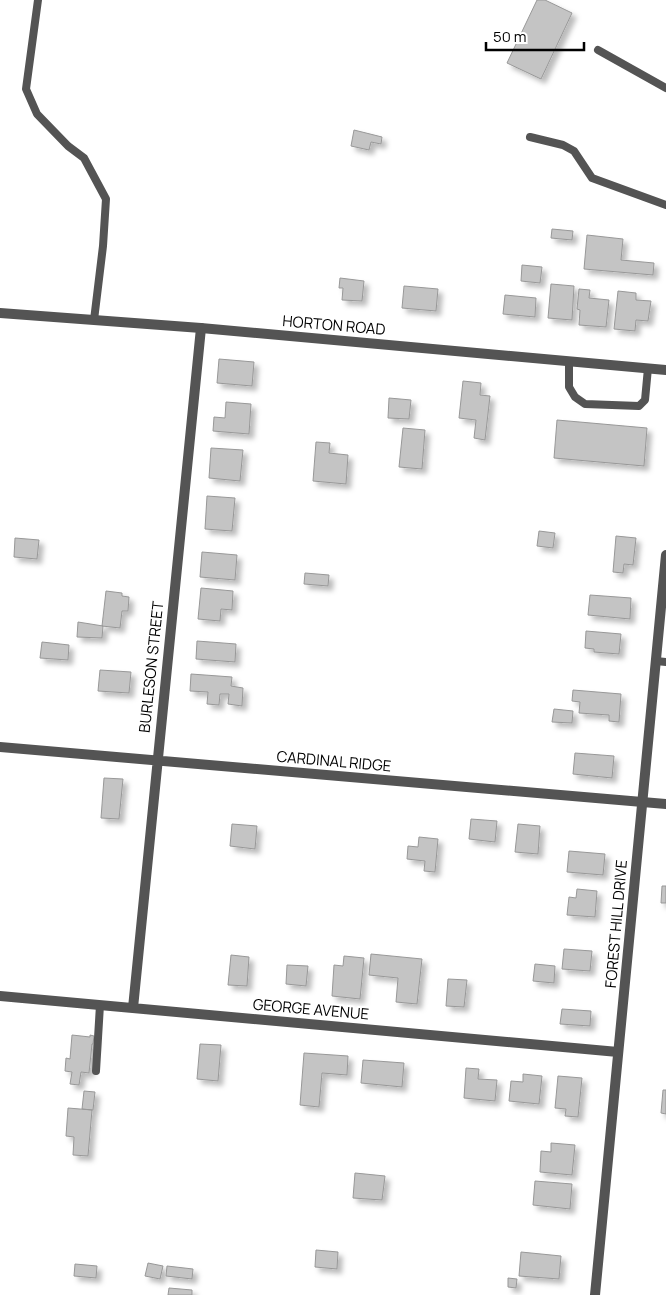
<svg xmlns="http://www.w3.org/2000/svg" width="666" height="1295" font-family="Manrope,sans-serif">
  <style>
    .building { fill: #c4c4c4; stroke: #989898; filter: url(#shadow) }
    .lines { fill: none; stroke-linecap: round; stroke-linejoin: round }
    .service { stroke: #545454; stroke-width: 8 }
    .minor { stroke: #545454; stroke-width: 10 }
    .tertiary { stroke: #545454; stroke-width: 10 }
    .labels { text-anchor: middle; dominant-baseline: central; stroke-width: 4; stroke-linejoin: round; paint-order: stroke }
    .street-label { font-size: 15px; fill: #000; stroke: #fff }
  </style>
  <defs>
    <filter id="shadow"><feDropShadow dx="4.5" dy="4.5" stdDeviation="2.5" flood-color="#0004"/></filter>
  </defs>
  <rect width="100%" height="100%" fill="#fff"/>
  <path class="building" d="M537,0h8l27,13 -31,66 -34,-16z
    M354,130l28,7 -1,7 -10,-2 -2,8 -18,-4z
    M552,229l21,2 -1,9 -21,-2z
    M587,235l36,4 -2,21 33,3 -1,12 -69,-6z
    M522,265l20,2 -2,16 -19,-2z
    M340,278l24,3 -2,20 -20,-1 1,-12h-4z
    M551,284l23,2 -2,34 -24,-2z
    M404,286l34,3 -2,22 -34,-3z
    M579,289l11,1 -1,8 20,2 -3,27 -27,-2 1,-15 -3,-1z
    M618,291l18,2v7l15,1 -3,20 -12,-1 -1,11 -21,-2z
    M505,295l31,3 -1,19 -32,-3z
    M219,359l35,3 -2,24 -35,-3z
    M463,381l18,2 -1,12 10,1 -5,44 -11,-2 2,-18 -17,-2z
    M389,398l22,2 -2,19 -21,-1z
    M226,402l25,2 -2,30 -36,-3 1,-14 11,1z
    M557,420l90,8 -3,38 -90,-8z
    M403,428l22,2 -3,39 -23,-2z
    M316,442l14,1 -1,10 19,2 -2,29 -33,-3z
    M211,448l32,2 -3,31 -31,-3z
    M207,496l28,2 -3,33 -27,-2z
    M539,531l16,2 -2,15 -16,-2z
    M616,536l20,2 -3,27 -9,-1 -1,9 -10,-1z
    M15,538l24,2 -2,19 -23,-2z
    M202,552l35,3 -2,25 -35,-3z
    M305,573l24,2 -1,11 -24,-2z
    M201,588l32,3 -1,19 -11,-1 -1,12 -22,-2z
    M106,591l16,2v3l7,1 -1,14h-6l-2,17 -18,-2z
    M590,595l41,3 -1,21 -42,-4z
    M78,622l25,4 -1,12 -25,-1z
    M586,631l35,3 -2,20 -25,-2v-3l-9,-1z
    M197,641l39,3 -1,18 -39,-3z
    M42,642l27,3 -1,15 -28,-2z
    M100,670l31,2 -2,21 -31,-2z
    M191,674l41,3 -1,9 12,2 -1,18 -14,-2 1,-10h-9l-1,11 -12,-1 1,-12 -18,-1z
    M573,690l48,4 -2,28 -10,-1v-6l-30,-2 1,-11 -8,-1z
    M554,709l19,2 -1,12 -20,-1z
    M575,753l39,3 -2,22 -39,-4z
    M104,778l19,1 -4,40 -18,-1z
    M471,819l26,2 -2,21 -26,-3z
    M232,824l25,2 -2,23 -25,-3z
    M518,824l22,2 -2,28 -23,-2z
    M419,837l19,2 -3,33 -11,-1 1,-10 -18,-2 1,-13 10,1z
    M569,851l36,3 -2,21 -36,-3z
    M662,886h4v17h-5z
    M577,889l20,2 -2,26 -28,-2 2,-18 7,1z
    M564,949l28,2 -2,20 -28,-2z
    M371,954l51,5 -5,45 -21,-2 2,-24 -29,-3z
    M231,955l18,2 -2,29 -19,-1z
    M344,956l20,2 -4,41 -28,-3 2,-31 9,1z
    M535,964l20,2 -1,17 -21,-2z
    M287,965l21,1 -2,20 -20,-2z
    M448,979l19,1 -3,27 -18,-1z
    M562,1009l29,2 -1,15 -30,-2z
    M72,1035l18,2v-2l4,1 -1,8h-1l-3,29 -8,-1 -2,13 -9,-1 2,-12 -7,-1 1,-13 4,1z
    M200,1044l21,1 -3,36 -21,-2z
    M304,1053l44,3 -1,19 -25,-2 -3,34 -19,-2z
    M363,1060l41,3 -2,24 -41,-4z
    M466,1068l13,1 -1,10 19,1 -2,21 -31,-3z
    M523,1074l19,2 -3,28 -30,-3 2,-20 12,1z
    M558,1076l24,2 -4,39 -13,-1 1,-7 -11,-1z
    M663,1090h3v24l-5,-1z
    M84,1091l11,1 -2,18 -11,-1z
    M68,1108l24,2 -4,46 -15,-1 1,-18 -8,-1z
    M551,1143l24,2 -3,30 -32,-3 1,-21 10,1z
    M355,1173l30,3 -3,24 -29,-2z
    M535,1181l37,3 -2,25 -37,-4z
    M316,1250l22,2 -1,17 -22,-2z
    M521,1252l40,4 -2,23 -40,-3z
    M148,1263l15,3 -3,13 -15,-3z
    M75,1264l22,2 -1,12 -22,-2z
    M167,1266l26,3 -1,10 -26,-3z
    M508,1278l9,1 -1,9 -8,-1z
    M169,1288l23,2v5h-24z"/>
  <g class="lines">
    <path class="service" d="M38,0l-12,89 11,25 31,32 16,12 22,41 -3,47 -9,74
      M598,50l68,38
      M530,137l33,8 11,6 18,27 74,27
      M569,361v26l6,10 10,7 54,2 6,-6 3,-32
      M656,661l10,1
      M96,1071l4,-66"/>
    <path class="minor" d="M0,747l666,57
      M0,996l618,56
      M133,1008l68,-680"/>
    <path class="tertiary" d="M0,313l201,15 465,42
      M595,1295l71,-740"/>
  </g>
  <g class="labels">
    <g class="street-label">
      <text transform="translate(334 325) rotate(5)">HORTON ROAD</text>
      <text transform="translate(151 667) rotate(-84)">BURLESON STREET</text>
      <text transform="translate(334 761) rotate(5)">CARDINAL RIDGE</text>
      <text transform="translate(616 924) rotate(-85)">FOREST HILL DRIVE</text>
      <text transform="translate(311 1009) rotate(5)">GEORGE AVENUE</text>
    </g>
  </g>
  <path d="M486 42v8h98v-8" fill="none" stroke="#000000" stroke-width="2.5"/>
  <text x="493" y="42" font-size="15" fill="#000000" stroke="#ffffff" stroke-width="4" paint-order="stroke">50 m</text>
</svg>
